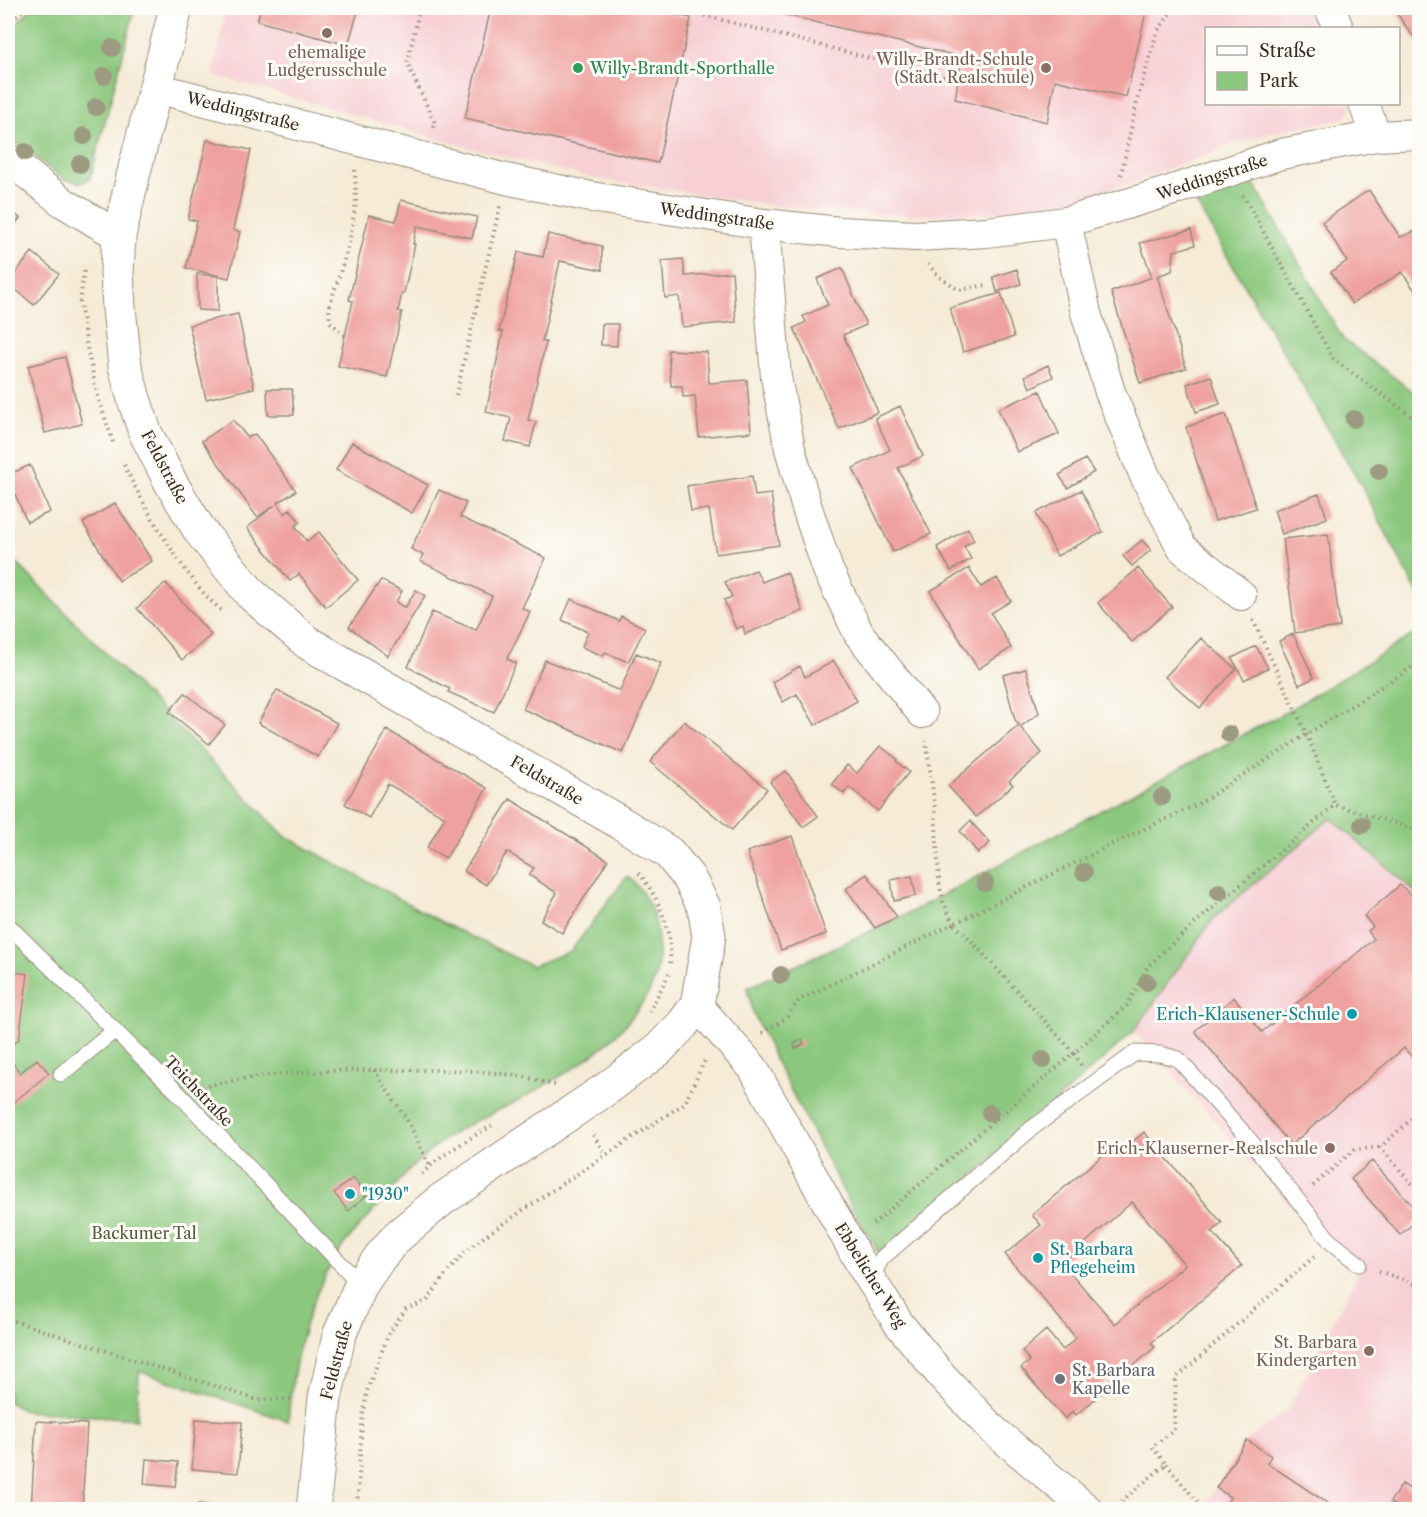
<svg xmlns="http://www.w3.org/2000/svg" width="1427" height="1517" font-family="'Libre Caslon Text',serif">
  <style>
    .built { fill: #f7cfd5 }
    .green { fill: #8bc87e; stroke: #63794e; stroke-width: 1.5 }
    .building { fill: #efa19f; fill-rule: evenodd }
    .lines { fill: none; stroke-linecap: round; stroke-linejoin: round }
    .lane-casing { stroke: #988a7a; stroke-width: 17 }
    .street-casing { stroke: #988a7a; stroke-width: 32 }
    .secondary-casing { stroke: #988a7a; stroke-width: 35 }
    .path { stroke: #988a7a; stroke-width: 4; stroke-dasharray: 1.5 4.5; stroke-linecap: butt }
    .lane { stroke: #fff; stroke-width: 15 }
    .street { stroke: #fff; stroke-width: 30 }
    .secondary { stroke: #fff; stroke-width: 33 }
    .tree { fill: #9c9b81 }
    .education-dot { fill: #8d6e63; stroke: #fdfcf7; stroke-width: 2 }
    .leisure-dot { fill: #2e9e5b; stroke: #fdfcf7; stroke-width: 2 }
    .culture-dot { fill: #0f9aa8; stroke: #fdfcf7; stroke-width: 2 }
    .worship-dot { fill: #6b7280; stroke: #fdfcf7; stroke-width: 2 }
    .labels { text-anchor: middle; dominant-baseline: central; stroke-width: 6; stroke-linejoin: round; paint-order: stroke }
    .education-label { font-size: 16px; fill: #785e54; stroke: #fdfcf7; text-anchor: end }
    .leisure-label { font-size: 16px; fill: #27864d; stroke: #fdfcf7; text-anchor: start }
    .street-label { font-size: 16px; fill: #3b2a1e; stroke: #fdfcf7 }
    .culture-label { font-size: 16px; fill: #0d838f; stroke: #fdfcf7; text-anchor: start }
    .park-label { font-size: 16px; fill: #53593b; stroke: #fdfcf7 }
    .worship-label { font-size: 16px; fill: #5b616d; stroke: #fdfcf7; text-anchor: start }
  </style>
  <rect width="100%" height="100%" fill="#fdfcf7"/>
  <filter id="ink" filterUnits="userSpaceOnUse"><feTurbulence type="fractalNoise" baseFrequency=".0167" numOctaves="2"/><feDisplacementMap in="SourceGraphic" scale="12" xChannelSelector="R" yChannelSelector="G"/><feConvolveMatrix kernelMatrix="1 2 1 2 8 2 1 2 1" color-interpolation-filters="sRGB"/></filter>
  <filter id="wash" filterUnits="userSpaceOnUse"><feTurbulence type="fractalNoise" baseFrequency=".008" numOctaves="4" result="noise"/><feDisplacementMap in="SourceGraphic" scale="24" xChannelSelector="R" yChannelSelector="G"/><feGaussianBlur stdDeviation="1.35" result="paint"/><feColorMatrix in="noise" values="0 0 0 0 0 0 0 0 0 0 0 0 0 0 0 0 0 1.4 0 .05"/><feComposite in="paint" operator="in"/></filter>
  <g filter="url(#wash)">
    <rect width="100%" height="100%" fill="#f5ebd7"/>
    <path class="built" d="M226,8h1091l7,20h-118v76h145l-1,8 -5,6 -9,3 -47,8 -47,12 -105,40 -74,23 -64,8 -61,3 -63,-1 -92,-7 -186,-28 -126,-31 -258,-73z
      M1332,818l87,77v614h-217l45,-69 41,-30 71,-138 -14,-6 -211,-235 79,-112z"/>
    <path class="green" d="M32,8h103l-45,171 -8,4 -19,-4 -55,-43v-104z
      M1253,182l90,157 76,57v200l-58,-111 -165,-282z
      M8,549l6,11 271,276 160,88 87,42 39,-15 56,-75c19,14 31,43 31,67 0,9 1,19 -1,27 -3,16 -11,28 -20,40 -28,41 -79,69 -122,92 -11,6 -22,10 -33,16 -20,9 -44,25 -60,40 -15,12 -27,29 -40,43 -12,15 -27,29 -39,45 -36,51 -50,113 -55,175l-149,-50 -2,48 -113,-8 -16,-9z
      M1419,631v264l-88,-77 -118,101 -79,112 -252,227 -30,-50 -78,-150 -21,-46 -6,-24 160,-74 379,-202z"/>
    <g id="blocks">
      <path class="building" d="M261,8h98l-11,37 -91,-24z
        M491,8h153l47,10 -33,145 -193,-45z
        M756,8h391l-21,89 -71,-17 -8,42 -92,-23 7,-42z
        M1393,8h27v28l-5,3z
        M207,140l44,10 -18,80 7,2 -11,46 -43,-10 11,-47 -9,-2z
        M1369,190l31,47 20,-8v69l-18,-26 -50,32 -21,-32 16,-11 -25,-39z
        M401,200l76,17 -5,21 -55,-12 -4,18h2l-11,49h-2l-4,18 4,1 -15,65 -49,-11 15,-65 -4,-1 20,-85 27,6z
        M8,208l12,10 -12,15z
        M1191,230l4,15 -21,6 -2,20 -15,5 29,92 -46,15 -29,-91 41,-15 -12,-34z
        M548,234l54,12v24l-42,-9 -18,80 4,1 -18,78 8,2 -6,25 -25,-6 6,-23 -25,-6 17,-80 -4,-1 19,-79 25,5z
        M32,252l27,22 -25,31 -26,-22z
        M683,259l2,17 47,-4 4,50 -54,5 -3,-31 -14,2 -3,-37z
        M842,268l24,57 -23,10 35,77 -39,17 -45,-101 12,-6 -3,-6 25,-11 -11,-26z
        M1017,269l4,15 -24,8 -4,-15z
        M197,274l21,2v35l-20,-1z
        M1001,293l13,44 -51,15 -13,-44z
        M238,314l16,74 -48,11 -17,-74z
        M602,324h16l-1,22 -16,-1z
        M668,350l39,2 2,31 38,-3 4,52 -52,5 -4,-41 -12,1 -1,-11h-11z
        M65,357l17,67 -37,9 -17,-67z
        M1048,365l5,12 -23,11 -5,-12z
        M1211,376l9,28 -24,8 -9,-28z
        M267,389h25l2,26h-26z
        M1040,391l19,43 -42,18 -19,-43z
        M900,406l23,50 -25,12 33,66 -38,18 -40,-84 37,-18 -15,-32z
        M1226,414l30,94 -41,13 -29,-94z
        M233,420l15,18 7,-4 41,57 -19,12 8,11 5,-5 10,13 -5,4 12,15 12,-9 39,48 -32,27 -27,-33 -9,7 -43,-53 28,-23 -18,12 -55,-76z
        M352,442l76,43 -16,28 -76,-43z
        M1085,459l9,13 -26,16 -9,-13z
        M30,465l20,47 -23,10 -19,-44v-3z
        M752,476l3,20 16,-2 8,51 -63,9 -7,-45 -18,2 -4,-25z
        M439,490l27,13 -6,14 86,41 -24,50 8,4 -23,47 9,4 -22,49 -46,-20 2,-3 -42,-22 24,-55 44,18 16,-34 -72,-35 3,-6 -12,-6z
        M1081,490l22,42 -46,24 -21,-43z
        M1319,494l8,24 -45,16 -8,-24z
        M115,503l37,58 -33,20 -36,-58z
        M968,528l6,12 -10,6 7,13 -20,12 -14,-24z
        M1328,534l12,93 -45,6 -12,-94z
        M1142,540l9,10 -19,16 -9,-10z
        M969,568l12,19 16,-9 14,23 -20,12 20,35 -33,21 -48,-78z
        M1138,568l34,39 -40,35 -34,-39z
        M756,570l6,12 25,-10 16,39 -58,23 -2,-8 -7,3 -12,-29 8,-3 -7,-15z
        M381,580l21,11 -6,11 9,6 11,-18 9,6 -37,60 -39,-29z
        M166,583l45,52 -29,25 -45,-52z
        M571,599l48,22 2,-5 24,12 -17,34 -23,-10 -2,4 -21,-9 6,-15 -26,-12z
        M1293,634l21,44 -15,7 -20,-44z
        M1201,638l35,31 -36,39 -35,-31z
        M1256,646l12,22 -24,12 -12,-22z
        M636,653l25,10 -38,90 -100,-44 22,-49 75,31z
        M834,661l23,40 -42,24 -18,-31 -14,8 -11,-20 28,-16 5,11z
        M1026,669l13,44 -19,14 22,26 -33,28 4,4 -37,32 -28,-31 71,-61 -4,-5 -12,-45z
        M277,690l60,33 -19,34 -60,-34z
        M185,693l40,32 -16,19 -40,-32z
        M684,721l83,68 -35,41 -82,-68z
        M387,730l100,58 -41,70 -19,-10 18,-31 -57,-33 -19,34 -24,-14z
        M880,746l17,13 -1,2 13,11 -31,39 -29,-24 -5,7 -12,-10 15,-19 10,8z
        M786,771l32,45 -15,11 -33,-45z
        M510,799l98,61 -46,73 -21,-13 16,-27 -28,-18 5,-7 -27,-16 -21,33 -22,-14z
        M970,821l20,22 -12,10 -18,-22z
        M792,836l34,98 -45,16 -34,-98z
        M867,874l30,43 -22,11 -29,-39z
        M912,876l4,20 -22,5 -3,-21z
        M1400,885l20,17v164l-16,-18 -113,97 -96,-114 39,-34 28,35 112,-93 -6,-8 5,-4 -9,-11z
        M8,971l20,3 -9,65 -11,9z
        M802,1039l2,5 -9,5 -1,-5z
        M8,1057l12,16 17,-14 12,14 -41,34z
        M1144,1132l78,91 -10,9 30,34 -91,77 4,4 -40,35 -4,-4 -14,11 4,5 -25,21 -3,-4 -8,8 -44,-51 9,-7 -8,-10 24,-21 17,20 13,-12 -71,-84 36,-29 -9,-10 79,-67 6,7zM1132,1202l53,63 -70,59 -53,-61z
        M1372,1161l48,53v4l-20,17 -49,-56z
        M353,1178l14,17 -19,16 -14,-18z
        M196,1419l46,3 -4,51 -46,-4z
        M36,1421l51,3 -5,86h-51z
        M1247,1440l24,16 -4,7 71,47h-89l-5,-4 -2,4h-3l-11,-8 2,-5 -14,-9z
        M146,1459l32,3 -3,25 -31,-3z
        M1402,1484l18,11v10l-4,5h-15l-11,-8z
        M198,1504l42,4v2h-42z"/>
    </g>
  </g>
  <g filter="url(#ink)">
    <use href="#blocks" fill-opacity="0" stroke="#988a7a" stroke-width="1.5"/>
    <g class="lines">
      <defs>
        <path id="lane" d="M8,925l170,168 183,192
          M61,1074l53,-43
          M870,1280l12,-22 149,-129 104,-76 25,1 18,5 70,79 83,104 28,22"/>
        <path id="street" d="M1330,8l8,20
          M156,88l350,91 85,18 173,27 76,8 76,4 71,-4 79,-10 104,-31 111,-37 95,-18 44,-2
          M1364,104l12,32
          M8,159l56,44 55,33
          M1066,222l20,91 24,79 35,84 37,72 59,47
          M764,224l12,153 14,72 16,56 22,65 31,64 63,79
          M697,1005l56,63 109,198 37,58 43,52 50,53 96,81"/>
        <path id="secondary" d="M176,8l-42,164 -15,64 -2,36 2,36 6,58 9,33 11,33 26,51 29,48 51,63 57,49 313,180 48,30 20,25 15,29 5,29 -12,69 -14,19 -24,25 -50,38 -168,113 -43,36 -18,21 -19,28 -22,51 -14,62 -12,112"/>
      </defs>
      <use href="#lane" class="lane-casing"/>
      <use href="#street" class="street-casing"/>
      <use href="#secondary" class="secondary-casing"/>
      <path class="path" d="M420,8l-13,55 28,60 -2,8
        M675,8l269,69
        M8,25l17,-17
        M1121,175l17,-78 19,-65 17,-24
        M1243,195l91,165 86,62
        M928,264l11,13 20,13 28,-5
        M84,271l-4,31 7,46 11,49 16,48
        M345,335l-15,-13 -1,-14 20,-64 7,-42 -1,-32
        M456,395l44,-189
        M124,465c21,43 46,86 76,124 7,8 15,16 23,23
        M1253,620l54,115 28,70
        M639,873c21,27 34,58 31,93
        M649,1012l20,-38
        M762,1033l23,-14 14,-19 154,-76 -10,-23 -4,-19 -4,-75 -9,-66
        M1081,1065l-7,-12 53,-48 21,-39 45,-41 142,-120 85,26
        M374,1070l36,55 19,41
        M202,1087c62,-15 127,-17 190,-17 44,0 89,-1 132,7 10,2 21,6 31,8
        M1420,1120l-4,-5 -36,32 40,46
        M593,1135l13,20
        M422,1174c14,-16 51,-38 70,-48
        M1313,1186l41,-36 26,-3
        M873,1224l201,-171 -110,-120 -11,-9 180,-90 65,-30 222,-142
        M1379,1271l41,15
        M8,1319l250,81 36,-1
        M8,1410v-9
        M1166,1464l38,46
        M1117,1505l49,-41 -14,-17 22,-17 2,-52 138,-121
        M357,1510l5,-87 5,-32 11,-30 11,-28 17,-24 21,-8 19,-27 17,-20 22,-18 65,-44 135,-89 21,-45"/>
      <use href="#lane" class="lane"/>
      <use href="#street" class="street"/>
      <use href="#secondary" class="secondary"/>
    </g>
    <g class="tree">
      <circle cx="112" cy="48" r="9"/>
      <circle cx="104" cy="76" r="9"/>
      <circle cx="96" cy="107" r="9"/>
      <circle cx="84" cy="136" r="9"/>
      <circle cx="25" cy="152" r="9"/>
      <circle cx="80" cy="164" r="9"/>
      <circle cx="1354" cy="419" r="9"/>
      <circle cx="1379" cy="471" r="9"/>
      <circle cx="1229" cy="734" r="9"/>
      <circle cx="1162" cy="797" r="9"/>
      <circle cx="1362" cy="825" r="9"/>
      <circle cx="1084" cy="872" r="9"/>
      <circle cx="985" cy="883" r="9"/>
      <circle cx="1219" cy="892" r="9"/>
      <circle cx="781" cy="975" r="9"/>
      <circle cx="1147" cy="982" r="9"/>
      <circle cx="1043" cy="1060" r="9"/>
      <circle cx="990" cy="1113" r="9"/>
    </g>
  </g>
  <g class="education-dot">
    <circle cx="327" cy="33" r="6"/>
    <circle cx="1046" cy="68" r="6"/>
    <circle cx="1330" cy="1148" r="6"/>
    <circle cx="1369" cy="1351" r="6"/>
  </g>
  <circle class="leisure-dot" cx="578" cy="68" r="6"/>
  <g class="culture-dot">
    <circle cx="1352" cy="1014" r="6"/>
    <circle cx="350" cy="1194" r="6"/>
    <circle cx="1038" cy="1258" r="6"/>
  </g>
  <circle class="worship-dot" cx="1060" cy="1379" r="6"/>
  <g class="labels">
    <g class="education-label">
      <text x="327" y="52" text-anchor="middle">ehemalige<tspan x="327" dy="18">Ludgerusschule</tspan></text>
      <text x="1034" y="59">Willy-Brandt-Schule<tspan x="1034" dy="18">(Städt. Realschule)</tspan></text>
      <text x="1318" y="1148">Erich-Klauserner-Realschule</text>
      <text x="1357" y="1342">St. Barbara<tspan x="1357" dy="18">Kindergarten</tspan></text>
    </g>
    <g class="leisure-label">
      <text x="590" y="68">Willy-Brandt-Sporthalle</text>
    </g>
    <g class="street-label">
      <text transform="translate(243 111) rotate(14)">Weddingstraße</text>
      <text transform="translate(1212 177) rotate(-18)">Weddingstraße</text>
      <text transform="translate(717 216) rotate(8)">Weddingstraße</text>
      <text transform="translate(165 467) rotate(62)">Feldstraße</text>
      <text transform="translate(547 780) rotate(30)">Feldstraße</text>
      <text transform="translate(199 1091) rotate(46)">Teichstraße</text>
      <text transform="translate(871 1275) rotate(58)">Ebbelicher Weg</text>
      <text transform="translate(336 1360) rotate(-75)">Feldstraße</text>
    </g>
    <g class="culture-label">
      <text x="1340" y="1014" text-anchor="end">Erich-Klausener-Schule</text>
      <text x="362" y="1194">"1930"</text>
      <text x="1050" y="1249">St. Barbara<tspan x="1050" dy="18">Pflegeheim</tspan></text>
    </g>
    <g class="park-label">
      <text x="144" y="1233">Backumer Tal</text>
    </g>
    <g class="worship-label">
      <text x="1072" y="1370">St. Barbara<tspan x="1072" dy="18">Kapelle</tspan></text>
    </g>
  </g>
  <rect width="1427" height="1517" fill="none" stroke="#fdfcf7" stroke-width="30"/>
  <rect x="1205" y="27" width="195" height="78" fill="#fdfcf7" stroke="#afa8a0" stroke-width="1.5"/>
  <rect x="1217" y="46" width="30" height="9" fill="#ffffff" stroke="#afa8a0" stroke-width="1.5"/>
  <text x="1259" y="57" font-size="18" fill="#3b2a1e">Straße</text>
  <rect x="1217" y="72" width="30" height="18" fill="#8bc87e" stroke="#afa8a0" stroke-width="1.5"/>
  <text x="1259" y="87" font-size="18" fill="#3b2a1e">Park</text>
</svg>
